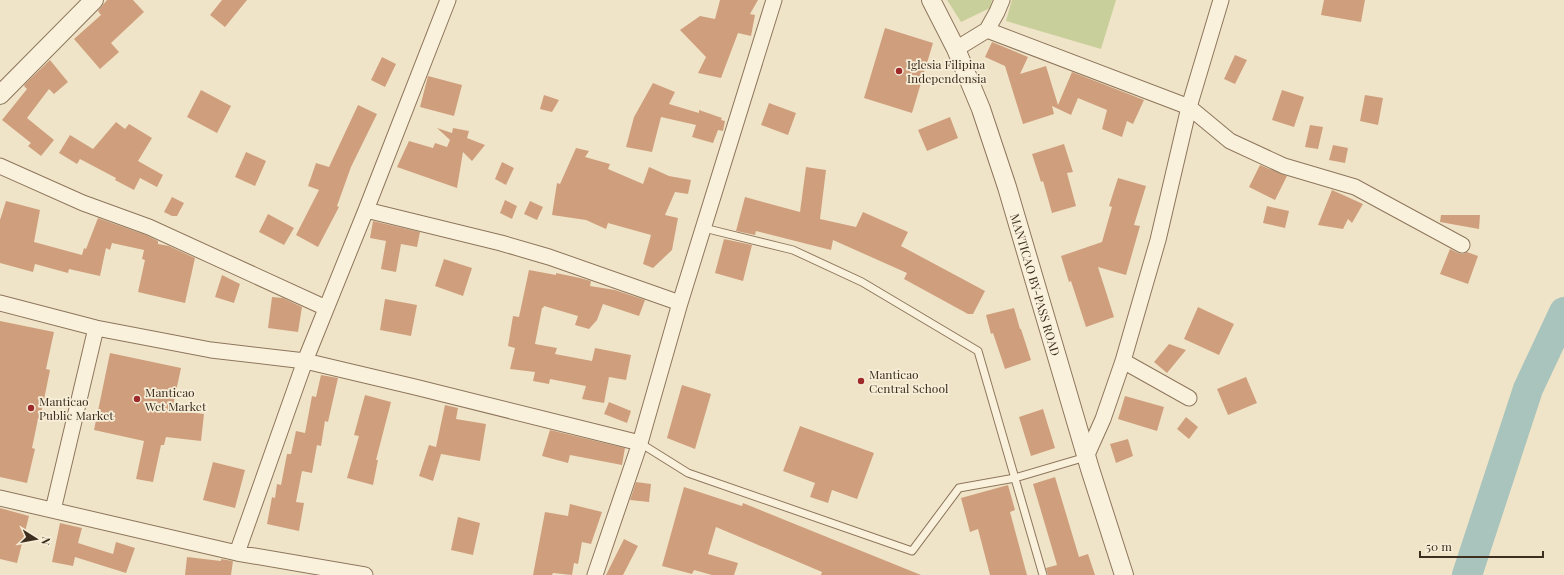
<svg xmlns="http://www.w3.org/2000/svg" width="1564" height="575" font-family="'Playfair Display',serif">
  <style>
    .green { fill: #c9cf9b }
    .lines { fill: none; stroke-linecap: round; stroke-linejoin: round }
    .river { stroke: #a9c4bc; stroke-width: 30 }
    .building { fill: #cf9f7d }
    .service-casing { stroke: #8d765c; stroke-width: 9 }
    .minor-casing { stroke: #8d765c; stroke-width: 17 }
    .tertiary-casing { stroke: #8d765c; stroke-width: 20 }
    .service { stroke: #faf1dc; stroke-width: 7 }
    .minor { stroke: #faf1dc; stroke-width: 15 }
    .tertiary { stroke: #faf1dc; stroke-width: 18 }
    .poi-dot { fill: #9e2a2b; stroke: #f7eed8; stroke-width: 1.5 }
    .labels { text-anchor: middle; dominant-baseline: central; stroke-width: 3.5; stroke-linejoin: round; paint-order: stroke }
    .poi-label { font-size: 12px; fill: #3d2e20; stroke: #f7eed8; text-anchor: start }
    .street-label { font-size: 12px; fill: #3d2e20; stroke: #f7eed8 }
  </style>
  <rect width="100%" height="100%" fill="#f0e4c8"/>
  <path class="green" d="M947,0h45l-2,8 -29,14z
    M1012,0h104l-15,49 -95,-28z"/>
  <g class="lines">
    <path class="river" d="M1467,575l61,-186 36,-77"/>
  </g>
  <path class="building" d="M107,0h26l11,12 -33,31 8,9 -19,17 -26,-30 27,-24 -3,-4z
    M222,0h25l-22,27 -15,-12z
    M720,0h38l-8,14 5,1 -4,21 -13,-3 -17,45 -23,-5 8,-16 -26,-27 20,-14 15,3z
    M1324,0h41l-4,22 -40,-7z
    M885,28l48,15 -21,70 -48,-15z
    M992,42l36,15 -8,17 26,-8 12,39 14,-33 72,28 -11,24 -6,-3 -5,16 -20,-8 5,-19 -29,-12 -7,17 -19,-9 2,8 -31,10 -18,-58 -20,-9z
    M1235,55l12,5 -12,24 -11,-5z
    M382,57l14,7 -11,23 -14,-7z
    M50,60l18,22 -14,12 -5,-5 -22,29 27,22 -13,16 -13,-10 3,-3 -29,-23 25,-31 -3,-3 1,-2z
    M428,76l34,9 -8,31 -34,-9z
    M653,83l22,9 -6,12 30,9v-3l23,8 -1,2 4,1 -2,10 -5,-1 -5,13 -21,-6 4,-12 -35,-8 -9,35 -26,-5 8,-30z
    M201,90l30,16 -14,27 -30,-16z
    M1282,90l22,7 -10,30 -22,-7z
    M544,95l15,5 -7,12 -12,-3z
    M1365,95l18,3 -5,27 -18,-4z
    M769,103l27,10 -8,22 -27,-10z
    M358,105l19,9 -26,53 -14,39 2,1 -21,40 -22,-12 23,-45 -11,-4 8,-23 13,4z
    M950,117l8,21 -31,13 -9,-21z
    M116,122l9,7 4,-5 23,14 -14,23 25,14 -6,12 -17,-9 -6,12 -19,-10 1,-2 -36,-19 -3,5 -18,-11 11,-18 23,14z
    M1310,125l13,2 -5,22 -13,-2z
    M437,128l15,5 1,-5 16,3 -2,7 18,7 -13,16 -9,-9 -6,36 -60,-21 12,-26 24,7 2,-5 12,4 3,-7z
    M1064,144l9,28 -6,1 9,33 -24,7 -9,-32 -2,1 -9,-28z
    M1333,145l15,3 -3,15 -16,-3z
    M576,148l13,3 -4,6 25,7 -2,5 35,15 6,-17 20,9 22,4 -3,14 -13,-2 -10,23 13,3 -6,32 -19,18 -10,-4 8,-29 -43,-12 -2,6 -20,-9 -34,-5 5,-32 3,1z
    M246,152l20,9 -11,25 -20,-9z
    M502,162l12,6 -8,17 -11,-6z
    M1260,165l27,11 -12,24 -26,-13z
    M806,167l20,3 -6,49 36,8 7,-15 45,20 -7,14 84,45 -12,23h-5l-64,-35 3,-6 -74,-33 -2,10 -75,-19 -1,4 -19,-4 9,-34 55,15z
    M1118,178l28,8 -12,39 6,1 -14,49 -28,-8 16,50 -28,10 -15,-46 -2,1 -8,-26 41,-14 10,-35 -3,-1z
    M1332,190l31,14 -11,19 -4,-4 -5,10 -25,-4z
    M172,197l12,6 -7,13h-5l-8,-4z
    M505,200l12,6 -5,13 -12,-6z
    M6,201l34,9 -6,32 48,13 2,-7 2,1 12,-31 48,17 12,6v3l11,2 26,12 -10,45 -47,-11 7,-32 -3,-1 2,-9 -32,-7 -2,7 -4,-2 -6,28 -31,-7 -1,4 -33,-9 -2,8 -33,-9v-43z
    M530,201l13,6 -6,13 -13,-6z
    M1267,206l22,5 -4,17 -22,-5z
    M268,214l26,14 -10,17 -25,-13z
    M1441,215h39l-1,14 -39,-7z
    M373,221l47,11 -3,15 -16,-3 -5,28 -15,-3 5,-28 -16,-3z
    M724,239l28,6 -9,36 -28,-8z
    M1450,249l8,4 5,1 4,-2 11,4 -10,28 -28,-10z
    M444,259l28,9 -9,28 -28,-10z
    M529,270l27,5v-2l24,5 11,3 -1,5 25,4 30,10 -6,16 -36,-12 -6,16 -8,9 -14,-4 3,-9 -34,-10 -1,2h-1l-7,36 22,4 -2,6 37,7 3,-13 36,7 -5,25 -17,-3 -5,26 -22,-4 4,-13 -36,-7 -1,5 -16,-3 2,-9 -25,-3 5,-21 -7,-2 5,-30 6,1z
    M222,275l18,9 -6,19 -19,-6z
    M272,297l11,1 19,9 -4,25 -30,-4z
    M385,299l32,6 -6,31 -31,-6z
    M1198,307l36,17 -15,31 -35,-16z
    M1014,308l6,21h1l10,31 -26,9 -12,-36 -2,1 -5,-19z
    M0,321l54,11 -8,37 4,1 -10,49h-2l-6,29 3,1 -8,34 -27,-6z
    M1169,344l17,6 -19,23 -13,-11z
    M110,353l71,15 -9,42 32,4 -3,27 -35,-4 -2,8h-3l-8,37 -17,-3 8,-38 -50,-11z
    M321,375l17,3 -10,44 -3,-1 -4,25 -4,-1 -5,28 -10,-2 -6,31 8,1 -5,28 -32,-7 5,-27 3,1 2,-14 4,1 6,-31h4l5,-23 9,2 7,-37 4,1z
    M1246,377l11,26 -29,12 -11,-26z
    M682,385l29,9 -16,55 -28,-11z
    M365,395l26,7 -15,58h2l-5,25 -26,-7 12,-42 -5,-1z
    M1125,396l39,11 -7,24 -39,-12z
    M609,402l22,9 -4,12 -23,-9z
    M445,405l13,3 -2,11 30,5 -6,37 -39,-7 -8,27 -14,-5 10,-31 7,2z
    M1043,409l12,39 -24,8 -12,-39z
    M1186,417l12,10 -9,12 -12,-10z
    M800,426l74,27 -17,46 -25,-9 -4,13 -18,-6 5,-14 -32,-12z
    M550,430l75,18 -3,17 -52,-10 -2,8 -26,-7z
    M1128,439l5,17 -17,7 -6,-19z
    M213,462l32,8 -10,38 -32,-8z
    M1055,477l24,80 9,-3 7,21h-47l-2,-7 11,-3 -24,-81z
    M636,482l15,2 -2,18 -19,-2z
    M1008,485l7,25 -5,2 17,63h-37l-12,-46 -8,3 -9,-34z
    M684,487l58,19 1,-3 178,72h-100l1,-3 -106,-45 -8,27 30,9 -4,12h-22l-18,-5 -2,4 -30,-8z
    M570,504l32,8 -11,32 -9,-2 -4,22 -4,-1 -2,12 -19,-2 -1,2h-19l12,-63 23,4z
    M0,508l29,8 -12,47 -17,-4z
    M458,517l22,6 -7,32 -22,-5z
    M60,523l22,5 -4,15 35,11 3,-12 19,6 -9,25 -51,-16 -2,9 -21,-4z
    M624,539l14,7 -15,29h-17z
    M187,557l34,4v-2l12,2 -2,14h-46z"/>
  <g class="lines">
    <defs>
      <path id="service" d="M704,228l89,22 69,32 116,69 65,224
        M640,443l48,30 224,78 47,-63 56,-10 71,-21"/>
      <path id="minor" d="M987,30l10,-18 5,-12
        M956,49l31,-19 202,77 41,34 54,25 71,21 107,58
        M0,166l83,37 66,24 177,81
        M366,210l135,33 48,14 131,46
        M0,303l96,25 115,22 94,11 110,26 225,56
        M1123,361l66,37
        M1086,457l17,-38 20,-58 35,-121 31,-133 32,-107
        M0,498l237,55 128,22
        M53,510l43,-182
        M237,553l68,-192 61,-151 82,-210
        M595,575l45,-132 40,-140 94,-303"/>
      <g id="tertiary">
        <path id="s1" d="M931,0l25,49 25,60 26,78 83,282 34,106"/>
        <path d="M0,95l94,-95"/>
      </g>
    </defs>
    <use href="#service" class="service-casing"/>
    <use href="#minor" class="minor-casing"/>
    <use href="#tertiary" class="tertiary-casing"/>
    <use href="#service" class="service"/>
    <use href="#minor" class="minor"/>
    <use href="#tertiary" class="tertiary"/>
  </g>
  <g class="poi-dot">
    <circle cx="899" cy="71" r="4"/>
    <circle cx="861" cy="381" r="4"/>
    <circle cx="137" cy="399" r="4"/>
    <circle cx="31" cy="408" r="4"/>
  </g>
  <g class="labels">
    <g class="poi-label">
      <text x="907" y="64">Iglesia Filipina<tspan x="907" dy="14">Independensia</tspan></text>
      <text x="869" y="374">Manticao<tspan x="869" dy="14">Central School</tspan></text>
      <text x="145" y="392">Manticao<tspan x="145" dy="14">Wet Market</tspan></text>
      <text x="39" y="401">Manticao<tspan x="39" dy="14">Public Market</tspan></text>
    </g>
    <g class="street-label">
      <text stroke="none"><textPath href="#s1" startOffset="304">MANTICAO BY-PASS ROAD</textPath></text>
    </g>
  </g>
  <g transform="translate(36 539) rotate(101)" stroke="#f7eed8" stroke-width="3" paint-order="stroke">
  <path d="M0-3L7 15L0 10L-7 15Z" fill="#3d2e20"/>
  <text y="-6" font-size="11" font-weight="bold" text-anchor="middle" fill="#3d2e20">N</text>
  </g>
  <path d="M1420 551v6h123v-6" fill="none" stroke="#3d2e20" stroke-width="2"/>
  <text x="1426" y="551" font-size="12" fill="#3d2e20" stroke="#f7eed8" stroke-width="3" paint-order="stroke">50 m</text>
</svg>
